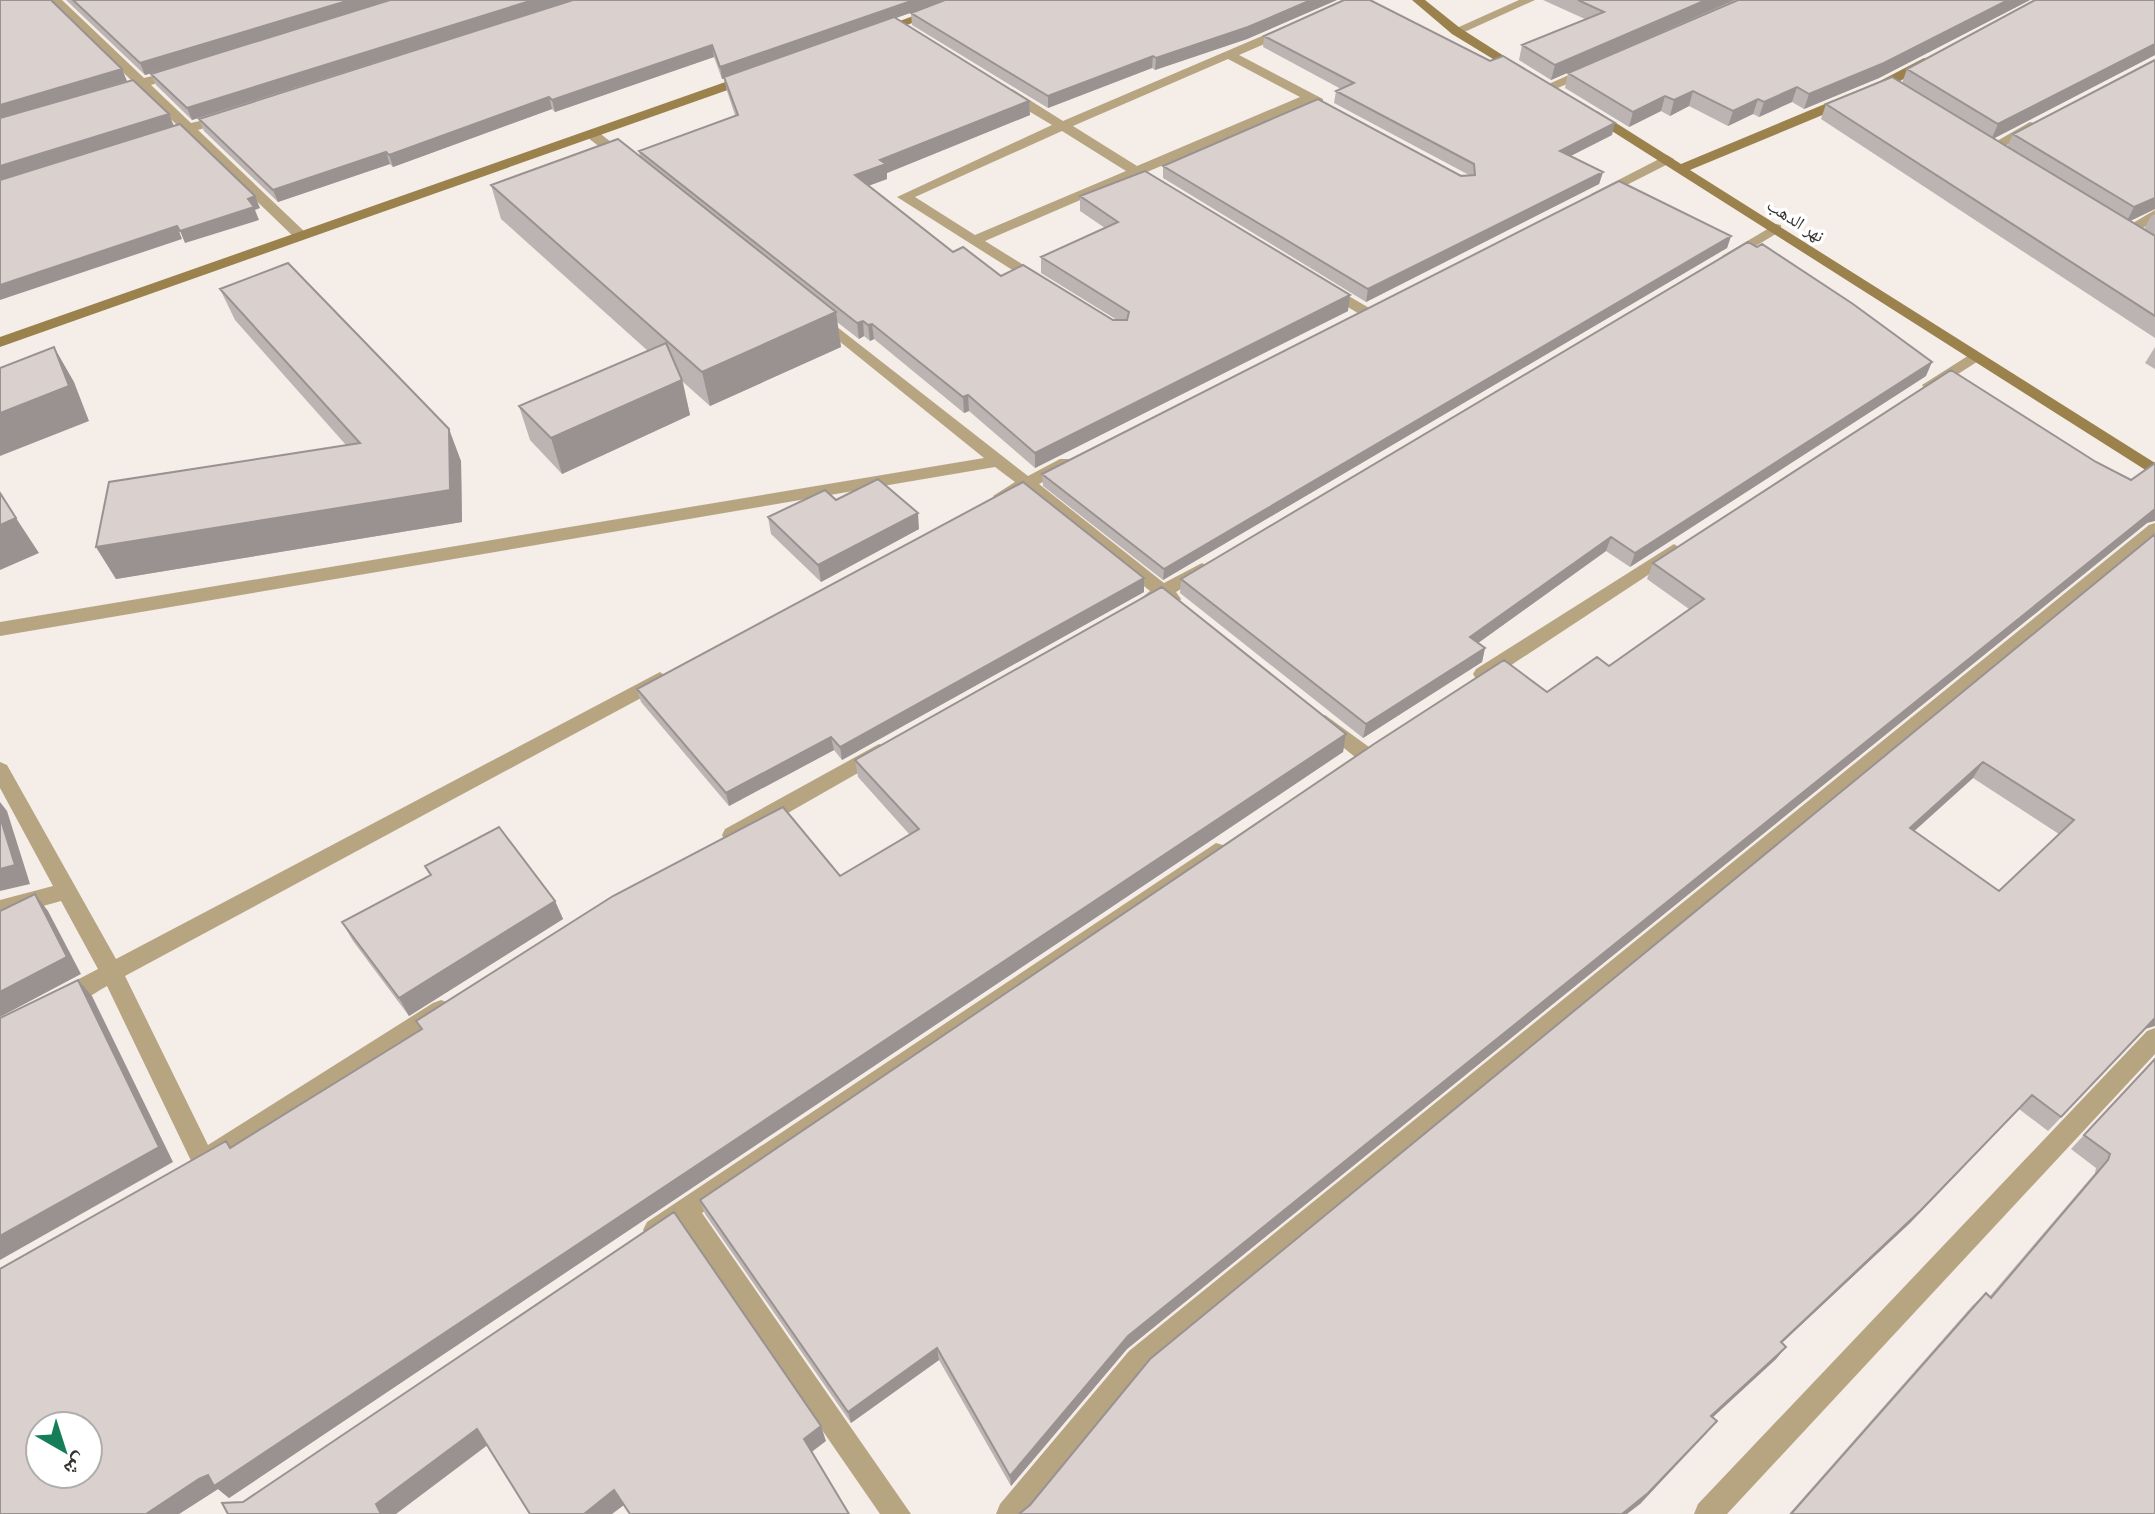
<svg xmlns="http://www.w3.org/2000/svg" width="2155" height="1514" font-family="Lora,'Noto Naskh Arabic',serif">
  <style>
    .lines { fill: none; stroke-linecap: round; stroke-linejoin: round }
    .street { fill: #b7a582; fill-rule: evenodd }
    .secondary { fill: #9b814b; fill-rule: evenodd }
    .wall { fill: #bbb4b2; fill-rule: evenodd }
    .shaded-wall { fill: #999291 }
    .building { fill: #dad1cf; stroke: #999291; stroke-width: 2; fill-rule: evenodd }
    .labels { text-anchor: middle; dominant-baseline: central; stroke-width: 7; stroke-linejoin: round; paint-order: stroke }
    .far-street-label { font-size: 18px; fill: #363331; stroke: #fff }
  </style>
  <rect width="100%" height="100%" fill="#f4ede8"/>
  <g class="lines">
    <path class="street" d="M49,0h13l82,78 38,-9v6l-31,10 40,38 39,-9v6l-32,10 108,103v6h-10l-110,-106 -31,7v-6l24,-7 -40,-39 -31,7v-6l25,-7z
      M1519,0h16l-75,34 -10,-3z
      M1288,25l6,4 -2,3 -53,23 84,44v6l-14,-2 -162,69 19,11v6h-10l-20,-13 -151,65 61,38v6h-10l-139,-88 155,-72 -50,-30v-6h10l51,32zM1228,59l72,38 -163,69 -64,-40zM1062,131l64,40 -151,64 -60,-38z
      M1591,65l6,4 -2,3 -42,18 -11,-3z
      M2030,122l12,3 -47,27 -12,-3z
      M587,131h10l34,27v6h-10l-34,-27z
      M1667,155l7,4 -2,3 -69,35 -12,-3z
      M2155,210v10l-24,16h-10v-6z
      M1776,224l5,1v6l-47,28h-10l-2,-3z
      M1328,284l43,25 3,3 -8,5 -5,-2 -38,-23v-6z
      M818,312l210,164 32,-17h12l2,4 -2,4 -33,17 125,99 38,-20 9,6 -3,4 -32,19 5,7 -3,4 -6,2 -10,-4 -18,8 -6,-2 -3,-4 15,-12 -125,-100 -17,9h-12l-3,-4 22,-14 -20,-15 -995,169v-14l984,-164 -171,-138v-6z
      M1974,352l8,5 -2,3 -44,28h-12l-2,-3z
      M2155,523v15l-1008,831 -119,145h-32l4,-10 129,-153 1020,-826z
      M1674,544l9,6 -3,4 -190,125h-14l-3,-5 3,-5z
      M660,672l10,7 -3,5 -542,292 83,169 225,-142 8,-3 8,3 3,7 -3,7 -245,155 -9,-3 -88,-183c-15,8 -38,27 -55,21l-3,-7 3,-7 46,-24 -37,-68 -61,17v-18l53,-14 -53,-98v-26l7,3 109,194z
      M1325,715l44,32 3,5 -3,5h-14l-37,-30 -3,-5 3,-5z
      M879,744l7,3 3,5 -3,5 -147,84h-14l-3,-6 3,-6z
      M1216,843l7,2 4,6 -4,6 -521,356 209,301h-31l-198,-287 -26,15 -9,-4 -4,-8 4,-8z
      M2155,1028v26l-428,460h-33l4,-10 449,-473z"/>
    <path class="secondary" d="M956,0h17l-90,34 -10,-3z
      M1412,0h13l35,28 66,42 -10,3 -64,-39z
      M1924,58l10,3 -44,26 -200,83 465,293v13l-570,-362 12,-3 84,53 199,-83z
      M751,73l5,1v6l-756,267v-10z"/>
  </g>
  <path class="wall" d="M66,0h1271l-90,39 -92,31 -3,-2 -104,40 -136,-83 -1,-12 18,-7 -33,12 133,83 1,14 -143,58v6l-19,7 85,66 48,24 112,44h4l-76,-47v-16l64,-29 -25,-17v-15l268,115 -313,157 -66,-57 -5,2 -90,-74 -4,2 -6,-5 -5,3 -22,-17 4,25 -131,59 -27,-24 7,33 -128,59 -32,-34 -11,-34 129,-55 -147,-132 -10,-34 149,-29 -1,-5 96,-36 -8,-24 -3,-13 -2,1 -8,-22 -159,55 -3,-3 -159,58 -3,-3 -112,38 -74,-71 -5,-12 346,-110 -353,111 -36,-35 -5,-11 155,-48 -161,49z
    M1543,0h192l-184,80 -32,-20 3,-15 63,-26z
    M1738,0h292l-151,78 -75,31 -12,-7 -33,15 -6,-3 -25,12 -39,-20 -19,10 -9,-5 -32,16 -64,-39 3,-15z
    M2155,0v55l-161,83 13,9 6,-13 142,-74v149l-25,12 14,8 7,-13 4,-2v124l-334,-219 5,-15 76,-21 5,-14z
    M1264,36l348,99 -42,21 33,16 -4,12 -233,118 -203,-124v-12l306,9 -135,-72 2,-12 5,-2 -78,-42z
    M1731,236l-4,12 -564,332 -120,-94 -1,-12z
    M220,289l241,172 1,61 -346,57 -20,-32 250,-102 -111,-125z
    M2155,347v22l-10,-6z
    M1926,376l-296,191 -24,-16 -128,92 7,5 -3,14 -119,76 -183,-145 1,-14z
    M836,500l83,29 -98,53 -50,-48 -3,-17z
    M2147,523l-1020,826 -116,137 -72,-126 -88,63 -146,-209 -5,-14 847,-508 62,-26 80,-57 -42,-30 6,-16z
    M2155,534l-10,495 -97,102 -29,-22 -109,114 -128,120 4,4 -10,12 -64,59 -5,15 -67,71 -610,1zM1973,778l86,56 -60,57 -85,-60z
    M1144,578v14l-302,168 -8,-10 -105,56 -88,-104 -4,-13z
    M1346,734l-3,18 -1114,746 -11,-9 -39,25h-179l232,-367 189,-117 -5,-9 424,-145 70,-41 -52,-58 -3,-17z
    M425,866l130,35 8,18 -154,97 -56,-75 -11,-19 88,-47z
    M2155,1058v456h-366l184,-209 13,-12 4,3 105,-123 1,-5 -25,-19z"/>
  <path class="shaded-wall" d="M350,0h42l-247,75 -5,-12z
    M533,0h40l-381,120 -5,-12z
    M914,0h33l-225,79 -2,-12z
    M1311,0h26l-90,39 -92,31 1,-12z
    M1706,0h29l-184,80 4,-15z
    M2008,0h22l-151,78 -75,31 5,-15z
    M2155,44v11l-164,85 7,-16z
    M712,45l2,12 -159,55 -3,-12z
    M1153,56l-1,12 -104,40v-12z
    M122,69l5,12 -127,38v-14z
    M1797,87l-5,15 -33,15 5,-15z
    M1693,91l-4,15 -19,10 4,-16z
    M1665,96l-4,15 -32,16 4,-15z
    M549,97l3,12 -159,58 -4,-12z
    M1758,99l-5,15 -25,12 5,-15z
    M1029,101l1,14 -143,58v6l-30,11 -2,-15 25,-15z
    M169,114l5,12 -174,54v-14z
    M1615,123l-3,12 -55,28 3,-12z
    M386,152l4,12 -112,38 -5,-12z
    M1603,172l-4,12 -233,118 2,-13z
    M255,196l5,12 -5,2 4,10 -74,23 -5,-12z
    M2155,198v11l-29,14 8,-16z
    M177,226l5,13 -182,61v-15z
    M1731,236l-4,12 -564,332 1,-11z
    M1350,295l-2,16 -313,157v-15z
    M836,312l5,35 -131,59 -8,-34z
    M863,321l1,15 -5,3 -2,-16z
    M872,324l2,15 -4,2 -2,-16z
    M54,347l20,35 15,39 -89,35v-43z
    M1932,362l-6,14 -296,191 5,-14z
    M682,380l8,35 -128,59 -11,-36z
    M968,395l1,16 -5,2 -1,-16z
    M449,429l12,32 1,61 -346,57 -20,-32z
    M2155,509v12l-8,2 -1020,826 -116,137 -1,-10 118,-140z
    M918,513l1,16 -98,53 -3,-17z
    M16,518l23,35 -39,17v-45z
    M1611,537l-5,14 -139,100 3,-14z
    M1144,578v14l-302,168 -2,-13z
    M1485,648l-3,14 -119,76 3,-14z
    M1346,734l-3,18 -1114,746 -11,-9 -39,25h-33z
    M831,737l3,13 -105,56 -3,-13z
    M1983,762l-10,16 -73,66 10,-16z
    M0,802l7,9 23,73 -30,7z
    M35,894l13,17 33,63 -81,43v-25z
    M555,901l8,18 -154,97 -10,-18z
    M78,980l14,16 81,166 -173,98v-24z
    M2155,1018v8l-10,3 -97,102z
    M2032,1095l-122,128 -140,131 11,-12z
    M1786,1347l-10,12 -75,69 10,-12z
    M937,1348l2,12 -88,63 -3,-11z
    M1717,1421l-77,83 -13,10h-5z
    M821,1426l5,15 -17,13 -5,-15z
    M477,1429l12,15 -93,70h-15l-5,-10z
    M614,1490l10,15 -12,9h-28z"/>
  <path class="building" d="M0,0h51l71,69 -122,36z
    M73,0h277l-210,63z
    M390,0h143l-346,108 -36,-34z
    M573,0h341l-194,67 -8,-22 -160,55 -3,-3 -160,58 -3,-3 -113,38 -74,-71z
    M945,0h366l-63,27 -92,31 -3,-2 -105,40 -137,-83z
    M1344,0h26l120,61 13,-5 112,67 -55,28 43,21 -235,117 -205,-123 155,-67 143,77 14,-1 -1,-11 -138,-73 18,-8 -90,-47z
    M1578,0h128l-151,65 -33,-20 82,-33z
    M1738,0h270l-124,63 -75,31 -12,-7 -33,15 -6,-3 -25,12 -40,-20 -19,9 -9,-4 -32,16 -65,-39z
    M2035,0h120v44l-157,80 -91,-55z
    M894,17l135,84 -149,59 6,4 -31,11 98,77 10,-5 38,29 22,-11 90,55h14l2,-8 -88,-55 77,-35 -38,-26 65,-25 205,124 -315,158 -67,-58 -5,2 -91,-73 -4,1 -5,-4 -6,2 -218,-172 99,-36 -14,-38z
    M2155,60v138l-21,9 -121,-73z
    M1892,77l263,159v80l-329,-212z
    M133,80l36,34 -169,52v-48z
    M180,124l75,72 -7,3 6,8 -74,24 -3,-5 -177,59v-105z
    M618,139l218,173 -134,60 -211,-187z
    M1619,181l112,55 -567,333 -122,-95z
    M1748,242l9,5 5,-3 91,60 79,58 -297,191 -24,-16 -141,100 15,11 -119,76 -185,-145z
    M288,263l161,166 1,61 -354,57 13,-65 251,-39 -140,-154z
    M666,343l16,37 -131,58 -32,-32z
    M54,347l15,39 -69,27v-45z
    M1951,370l145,92 35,18 24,-17v46l-1027,827 -118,140 -73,-128 -89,64 -148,-212 674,-456 130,-84 43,32 50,-35 12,9 95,-67 -51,-36z
    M878,479l40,34 -100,52 -50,-48 57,-27 11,10z
    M1023,482l121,96 -304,169 -9,-10 -105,56 -89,-104z
    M0,493l16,25 -16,7z
    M2155,534v484l-94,99 -29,-22 -111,115 -140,132 5,5 -75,69 6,5 -69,72 -26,21h-603l11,-9 120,-146zM1983,762l91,58 -75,71 -89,-63z
    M1162,587l184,147 -1132,752 -6,-11 -9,4 -53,35h-146v-245l226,-128 4,7 192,-119 -6,-8 197,-125 170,-89 57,69 79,-47 -64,-69zM40,1426h48v48h-48z
    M0,817l15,48 -15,4z
    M499,827l56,74 -156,97 -57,-76 89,-47 -6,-9z
    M35,894l32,63 -67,35v-81z
    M78,980l81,167 -159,89v-218z
    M2155,1059v455h-364l195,-221 5,5 117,-138 2,-6 -26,-19z
    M674,1212l147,214 -17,13 45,75h-219l-16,-24 -30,24h-54l-53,-85 -101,75 5,10h-153l-6,-11 21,-1z"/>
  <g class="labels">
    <g class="far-street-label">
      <text transform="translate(1796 220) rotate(33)">نهر الدهب</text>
    </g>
  </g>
  <g transform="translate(64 1450) rotate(141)"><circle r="38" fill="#ffffff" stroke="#afadad" stroke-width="2"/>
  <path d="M0-6L14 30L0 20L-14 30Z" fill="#157e58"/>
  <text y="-12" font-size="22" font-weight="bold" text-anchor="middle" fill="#363331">ش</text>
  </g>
</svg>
